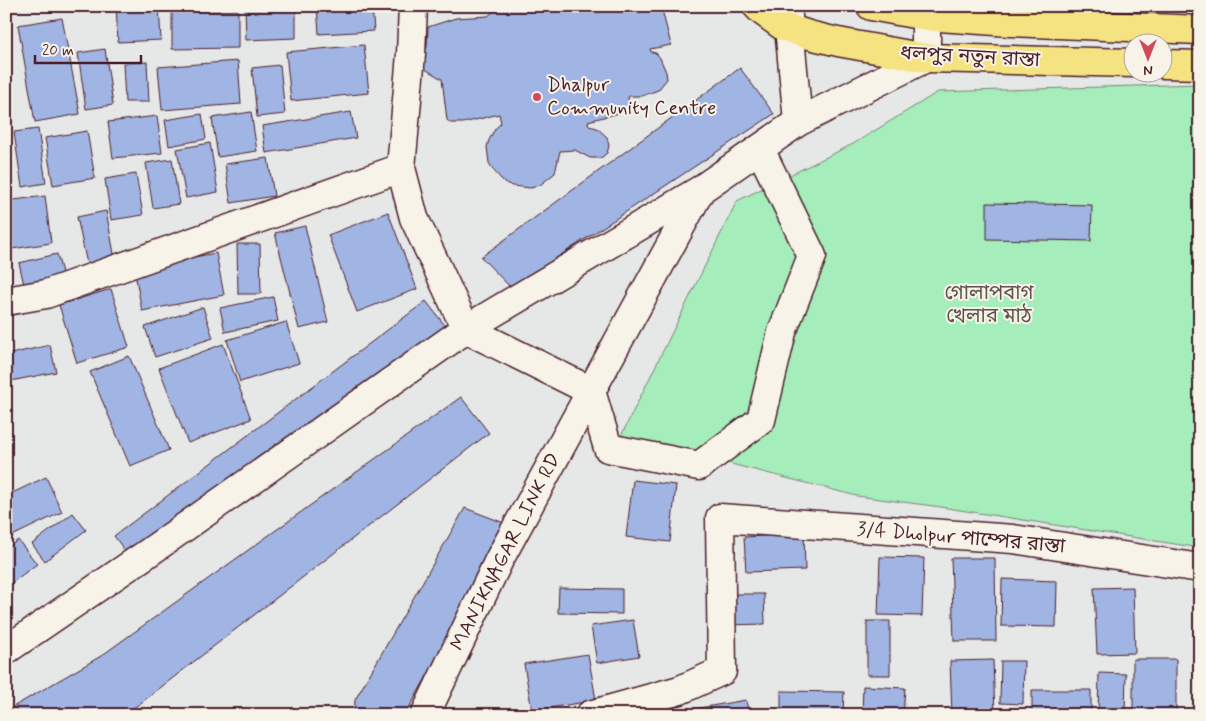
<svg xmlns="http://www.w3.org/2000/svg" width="1206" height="721" font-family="Mynerve,'Noto Sans Bengali',sans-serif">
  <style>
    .green { fill: #a5edbb; stroke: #788673 }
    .building { fill: #a0b5e3; stroke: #4a1f2b }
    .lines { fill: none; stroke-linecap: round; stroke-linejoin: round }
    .minor-casing { stroke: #4a1f2b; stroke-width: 31 }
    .major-casing { stroke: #4a1f2b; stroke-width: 31 }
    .minor { stroke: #f7f3e8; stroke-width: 28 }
    .major { stroke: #f5e382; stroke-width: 28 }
    .poi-dot { fill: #d1495b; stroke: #f7f3e8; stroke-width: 2 }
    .labels { text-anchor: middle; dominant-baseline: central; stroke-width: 4; stroke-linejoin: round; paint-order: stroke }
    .street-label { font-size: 20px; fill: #4a1f2b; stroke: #f7f3e8 }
    .poi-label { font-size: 20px; fill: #4a1f2b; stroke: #f7f3e8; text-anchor: start }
    .park-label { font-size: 20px; fill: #61524f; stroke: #f7f3e8 }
  </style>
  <rect width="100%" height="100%" fill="#e6e7e7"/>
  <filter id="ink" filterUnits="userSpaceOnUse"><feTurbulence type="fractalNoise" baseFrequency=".02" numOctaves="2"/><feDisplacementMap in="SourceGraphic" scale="10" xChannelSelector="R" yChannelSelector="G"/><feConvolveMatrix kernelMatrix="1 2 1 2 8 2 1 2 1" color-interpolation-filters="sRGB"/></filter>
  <g filter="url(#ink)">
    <path class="green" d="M1200,84v464l-259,-41 -84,-11 -236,-60 116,-235 116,-57 85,-52z"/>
    <path class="building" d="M116,6h43l2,34 -43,2z
      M245,6h51v32l-50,2z
      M317,6h55l2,25 -55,3z
      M500,6h161l10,39 -21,4 1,3 5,1 4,5 6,14 1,7 -9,11 -16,6h-13l-1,2 4,14h-9l-35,9 1,5 8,2 10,9 2,9 -2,7 -6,5h-11l-15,-8 -15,1 -5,22 -15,12 -9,3 -19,-2 -8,-4 -10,-11 -5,-8 -2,-16 2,-7 6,-11 6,-6 -2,-9 -36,9h-13l-3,-3 -5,-41 -17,-10 -3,-6 1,-8 4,-8 1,-20 28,-9 32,-2z
      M1066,6h79v2z
      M1154,6h46v5h-46z
      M238,10v38l-66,1v-37z
      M62,18l18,96 -45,8 -17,-97z
      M364,45l5,48 -78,8 -5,-49z
      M105,49l8,56 -27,4 -8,-56z
      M238,61l3,43 -79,6 -4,-43z
      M147,62l2,40h-24l-2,-39z
      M280,65l5,49 -28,3 -5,-49z
      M740,68l34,46 -263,174 -30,-31z
      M251,112l6,39 -39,6 -6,-39z
      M351,112l5,26 -90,15 -4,-27z
      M202,114l4,25 -37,7 -4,-26z
      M157,116l5,37 -49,5 -5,-36z
      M38,129l8,54 -24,4 -8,-55z
      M87,131l8,47 -42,7 -8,-47z
      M210,143l8,49 -32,6 -9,-49z
      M268,158l6,38 -43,7 -6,-39z
      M172,159l7,45 -26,4 -7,-45z
      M136,174l7,41 -32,5 -6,-41z
      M45,196l6,47 -39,6 -6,-48z
      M987,203l105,2 -1,36 -104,-2z
      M106,211l9,48 -28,5 -10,-47z
      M388,212l29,77 -60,23 -29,-77z
      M305,226l23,96 -29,7 -24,-96z
      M237,244h23l1,50h-23z
      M216,253l8,42 -82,16 -8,-43z
      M57,254l7,26 -39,9 -6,-26z
      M111,289l18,58 -52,16 -18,-58z
      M273,297l5,24 -53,11 -5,-24z
      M426,301l24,31 -313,235 -23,-31z
      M203,307l10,31 -58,19 -10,-30z
      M286,322l13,41 -59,19 -13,-42z
      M223,344l28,75 -63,24 -29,-75z
      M50,345l6,27 -50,10v-27z
      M129,356l40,94 -39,16 -40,-94z
      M461,397l28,36 -351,272 -18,10h-114v-4l95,-55z
      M46,477l16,35 -56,27v-43z
      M633,480l43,5 -6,57 -44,-5z
      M465,508l47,18 -107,189h-51l1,-15z
      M73,513l13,17 -41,31 -13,-17z
      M804,534l1,36 -59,2 -2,-35z
      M18,540l19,24 -31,23v-38z
      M880,557l44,1 -2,58 -44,-1z
      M951,558h44l1,83h-42z
      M1002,579l55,2 -1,46 -55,-1z
      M1133,587l2,66 -38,1 -3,-66z
      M559,588l63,1v25l-64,-1z
      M726,594h38l1,30 -38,1z
      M633,620l6,36 -42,7 -6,-37z
      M867,621h23v54h-23z
      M588,654l8,46 -64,11 -8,-47z
      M1133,659h43v56h-43z
      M993,660l2,55h-43l-2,-54z
      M1001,661h23l-1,43 -23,-1z
      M1099,673l27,1 -1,41h-27z
      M863,686l42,2 -2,27h-41z
      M1032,690h59v25h-59z
      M781,691l63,1 -1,23h-62z
      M746,700l3,15h-72l-1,-3z"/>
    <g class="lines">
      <defs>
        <path id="minor" d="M413,6l-2,48 -10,114 13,50 52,111 125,62 17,57 91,18 62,-46 21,-88 30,-76 -52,-107
          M787,6l11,116
          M6,301l40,-7 355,-126
          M6,650l142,-97 318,-224 234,-139 98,-68 128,-64v-52
          M425,715l74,-155 201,-369
          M590,715l90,-25 42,-19 -2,-153 293,21 187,29"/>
        <path id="major" d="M757,6l5,5 22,16 25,8 29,7 88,16 208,5
          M871,6l54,10 85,6 190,8
          M1164,64l36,1"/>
      </defs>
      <use href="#minor" class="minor-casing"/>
      <use href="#major" class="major-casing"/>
      <use href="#minor" class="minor"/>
      <use href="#major" class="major"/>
    </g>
  </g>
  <circle class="poi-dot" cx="537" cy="97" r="5"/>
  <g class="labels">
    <g class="street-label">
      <text transform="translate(970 57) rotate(3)">ধলপুর নতুন রাস্তা</text>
      <text transform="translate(961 538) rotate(5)">3/4 Dholpur পাম্পের রাস্তা</text>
      <text transform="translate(506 552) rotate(-63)">MANIKNAGAR LINK RD</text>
    </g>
    <g class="poi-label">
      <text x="547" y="85">Dhalpur<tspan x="547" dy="23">Community Centre</tspan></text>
    </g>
    <g class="park-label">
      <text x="989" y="293">গোলাপবাগ<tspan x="989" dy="23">খেলার মাঠ</tspan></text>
    </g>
  </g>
  <rect width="1206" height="721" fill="none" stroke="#f7f3e8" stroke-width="25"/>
  <rect x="12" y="12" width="1181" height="696" fill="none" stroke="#4a1f2b" stroke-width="2" filter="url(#ink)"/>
  <g transform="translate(1148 58) rotate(180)"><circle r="24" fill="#f7f3e8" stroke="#b29e9c"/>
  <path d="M0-4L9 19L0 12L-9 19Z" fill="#d1495b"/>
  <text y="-8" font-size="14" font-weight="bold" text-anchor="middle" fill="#4a1f2b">N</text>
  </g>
  <path d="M35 55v8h106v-8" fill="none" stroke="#4a1f2b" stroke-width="2.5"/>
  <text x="42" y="55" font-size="15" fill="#4a1f2b" stroke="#f7f3e8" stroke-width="4" paint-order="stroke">20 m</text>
</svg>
